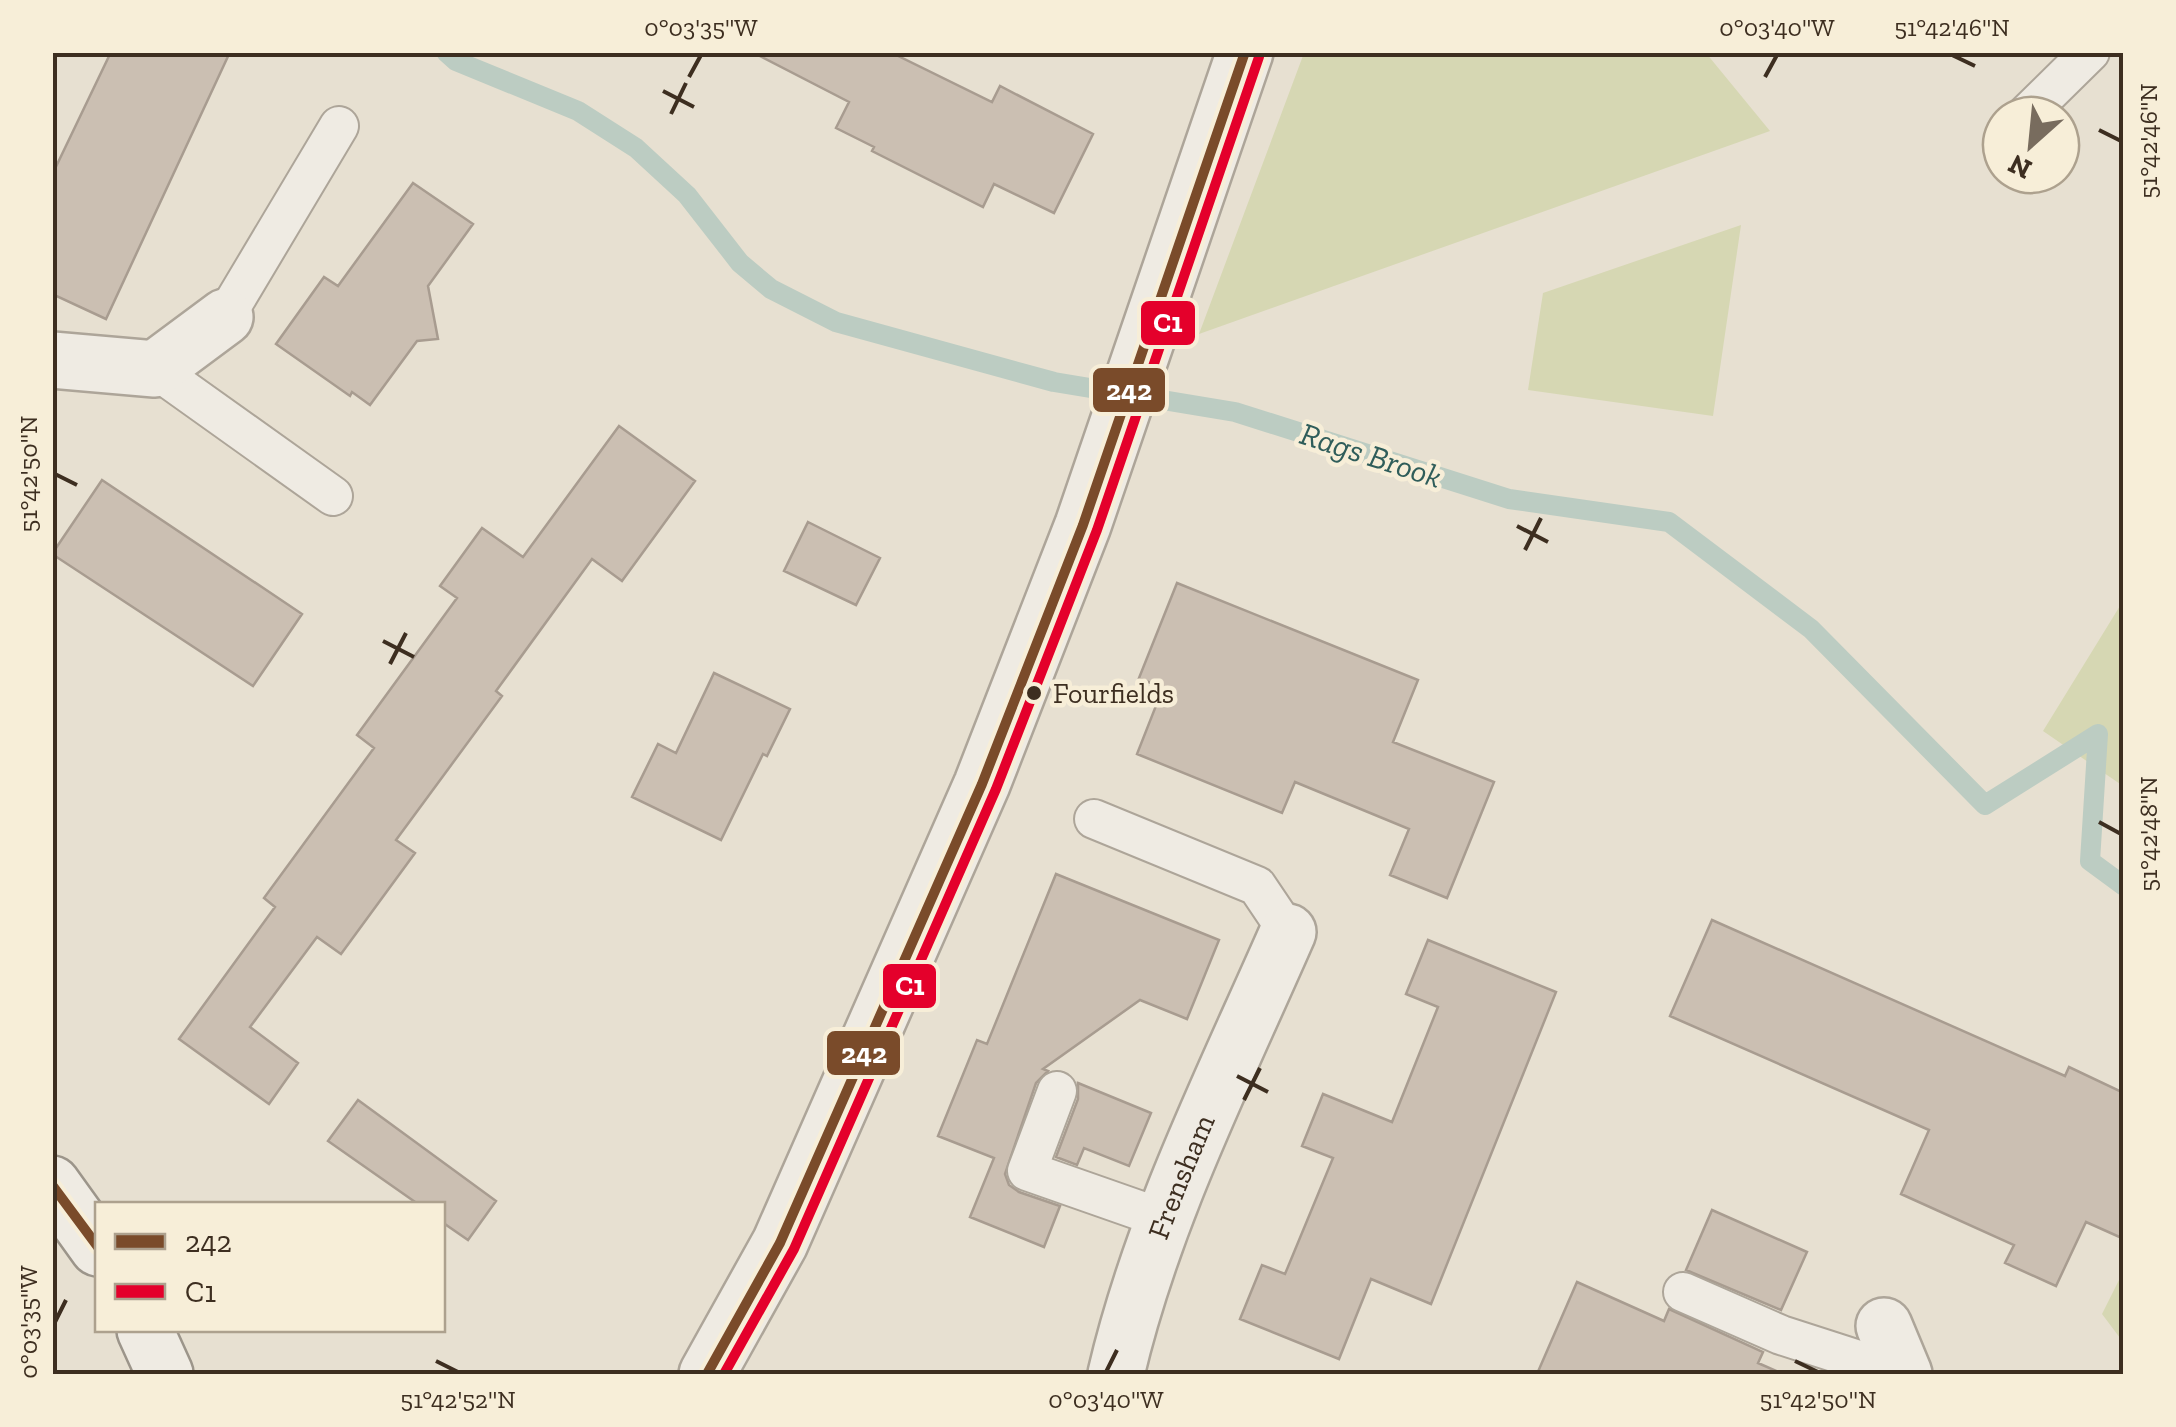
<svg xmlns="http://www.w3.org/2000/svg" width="2176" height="1427" font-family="'Zilla Slab',serif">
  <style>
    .green { fill: #d6d7b3 }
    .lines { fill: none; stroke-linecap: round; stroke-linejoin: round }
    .stream { stroke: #bcccc2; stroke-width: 20 }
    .building { fill: #cbbfb2; stroke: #a89c90; stroke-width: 2.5 }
    .lane-casing { stroke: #ada599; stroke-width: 42 }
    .street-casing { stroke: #ada599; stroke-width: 60 }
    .secondary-casing { stroke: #9c958a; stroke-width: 60 }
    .lane { stroke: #efebe3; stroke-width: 38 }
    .street { stroke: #efebe3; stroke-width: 55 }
    .secondary { stroke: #efebe3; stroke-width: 55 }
    .bus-1-casing { stroke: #f7eed8; stroke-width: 18 }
    .bus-2-casing { stroke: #f7eed8; stroke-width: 18 }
    .bus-1 { stroke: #7a4b2a; stroke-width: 10 }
    .bus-2 { stroke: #e4002b; stroke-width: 10 }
    .ticks { fill: none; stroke: #3d2e20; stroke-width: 4 }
    .bus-dot { fill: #3d2e20; stroke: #f7eed8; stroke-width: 4 }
    .labels { text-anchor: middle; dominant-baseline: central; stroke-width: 9; stroke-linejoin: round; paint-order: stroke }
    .bus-label { font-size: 28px; fill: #3d2e20; stroke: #f7eed8; text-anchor: start }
    .street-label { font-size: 30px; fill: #3d2e20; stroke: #f7eed8 }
    .water-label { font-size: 32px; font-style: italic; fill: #2f5d5a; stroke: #f7eed8 }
    .line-badge { stroke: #f7eed8; stroke-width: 4 }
    .badge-label { font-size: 28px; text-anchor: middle; font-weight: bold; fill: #fff }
    .neatline { fill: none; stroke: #3d2e20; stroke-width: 4 }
    .ticks-label { font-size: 25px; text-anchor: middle; fill: #3d2e20 }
  </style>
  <rect width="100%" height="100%" fill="#e7e0d1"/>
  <path class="green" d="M1304,53h402l64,78 -571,203z
    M1741,225l-28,191 -185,-26 15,-97z
    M2123,601v185l-80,-55z
    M2123,1272v70l-21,-28z"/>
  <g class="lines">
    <path class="stream" d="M446,52l10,9 122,50 58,37 51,47 53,68 31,26 65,33 218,60 181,30 274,87 160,23 142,107 174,176 113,-71 -8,127 34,25"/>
  </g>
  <path class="building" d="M111,52h119l-124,267 -54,-25v-119z
    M752,52h138l102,50 8,-16 93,48 -39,79 -60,-29 -11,23 -111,-56 2,-4 -38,-19 13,-26z
    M413,183l60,41 -45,62 10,53 -21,2 -47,64 -18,-13 -2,4 -74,-52 48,-67 14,9z
    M619,426l76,55 -73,100 -30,-22 -96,132 6,5 -106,144 19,13 -74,101 -24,-17 -67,90 48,36 -29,41 -90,-65 96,-132 -11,-9 110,-150 -17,-13 100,-137 -17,-12 42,-58 41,29z
    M102,480l200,134 -49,72 -201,-132z
    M808,522l72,36 -24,47 -72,-34z
    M1177,583l241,97 -25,62 101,40 -47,116 -57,-23 19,-46 -114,-47 -13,31 -145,-59 26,-66 -24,-10z
    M714,673l76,36 -23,47 -4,-2 -42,86 -89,-43 26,-53 18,9z
    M1056,874l163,66 -32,79 -47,-19 -97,69 5,2 -12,12 -31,91 4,11 10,7 41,14 -16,41 -74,-30 24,-59 -56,-22 39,-96 10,4z
    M1712,920l353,156 4,-9 55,26v146l-38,-17 -30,64 -51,-23 9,-18 -113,-51 28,-64 -259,-114z
    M1428,940l128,52 -125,312 -60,-25 -32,80 -99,-40 22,-54 23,9 48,-116 -31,-12 21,-52 69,28 46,-115 -32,-13z
    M1078,1083l73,30 -22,53 -45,-18 -7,17 -21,-8 22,-58z
    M358,1100l138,101 -28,39 -26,-18v-18h-24l-90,-63z
    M1712,1210l95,42 -26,58 -95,-40z
    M1577,1282l87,39 5,-12 94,43 -5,11 25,11h-246z"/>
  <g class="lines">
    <defs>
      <path id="lane" d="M2026,115l64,-63
        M225,317l114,-191
        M155,369l178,127
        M1094,819l163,67 31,46
        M1057,1091l-30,80 137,48
        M1683,1292l98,43 121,39"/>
      <g id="street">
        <path d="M52,360l103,9 70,-52"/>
        <path d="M1884,1326l20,48"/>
        <path d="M707,1374l73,-131 202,-459 101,-259 162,-473"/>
        <path id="s1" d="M1116,1374c36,-154 109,-298 172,-442"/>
      </g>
      <path id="secondary" d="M52,1184l46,64
        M145,1330l20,44"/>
    </defs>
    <use href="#lane" class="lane-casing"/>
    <use href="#street" class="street-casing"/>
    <use href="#secondary" class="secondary-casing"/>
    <use href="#lane" class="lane"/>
    <use href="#street" class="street"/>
    <use href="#secondary" class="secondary"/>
    <defs>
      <path id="bus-1" d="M52,1185l46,62
        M707,1374l73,-131 202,-459 101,-259 162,-473"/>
      <path id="bus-2" d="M724,1374l70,-125 202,-460 101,-259 162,-473"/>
    </defs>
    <use href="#bus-1" class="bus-1-casing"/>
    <use href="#bus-2" class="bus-2-casing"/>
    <use href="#bus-1" class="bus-1"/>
    <use href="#bus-2" class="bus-2"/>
  </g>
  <path class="ticks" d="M1952,55l23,11M689,77l12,-22M1765,77l12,-22M663,91l31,16M671,114l15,-31M2099,130l22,11M55,474l22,11M1517,526l31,16M1525,550l16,-32M383,641l31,16M390,664l16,-31M2099,822l22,12M1237,1076l31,16M1244,1100l16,-32M55,1322l11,-22M436,1361l22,11M1795,1361l23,11M1106,1372l11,-22"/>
  <circle class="bus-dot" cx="1034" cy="693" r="9"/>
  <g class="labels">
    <g class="bus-label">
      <text x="1053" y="693">Fourfields</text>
    </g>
    <g class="street-label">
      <text stroke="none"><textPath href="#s1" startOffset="208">Frensham</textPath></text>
    </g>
    <g class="water-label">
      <text transform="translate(1371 455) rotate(18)">Rags Brook</text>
    </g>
  </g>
  <g class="line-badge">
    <rect x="1139" y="299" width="58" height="48" rx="10" fill="#e4002b"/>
    <rect x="1091" y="366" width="76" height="48" rx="10" fill="#7a4b2a"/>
    <rect x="881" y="962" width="57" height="48" rx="10" fill="#e4002b"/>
    <rect x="825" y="1029" width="77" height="48" rx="10" fill="#7a4b2a"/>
  </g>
  <g class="badge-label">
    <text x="1168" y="332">C1</text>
    <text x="1129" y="400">242</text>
    <text x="910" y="995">C1</text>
    <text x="864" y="1063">242</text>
  </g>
  <rect width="2176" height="1427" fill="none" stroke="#f7eed8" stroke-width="110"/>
  <rect x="95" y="1202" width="350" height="130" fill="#f7eed8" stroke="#ada18e" stroke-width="2.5"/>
  <rect x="115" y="1234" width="50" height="15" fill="#7a4b2a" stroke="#ada18e" stroke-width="2.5"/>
  <text x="185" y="1252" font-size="30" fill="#3d2e20">242</text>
  <rect x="115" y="1284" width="50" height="15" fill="#e4002b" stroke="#ada18e" stroke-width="2.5"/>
  <text x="185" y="1302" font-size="30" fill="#3d2e20">C1</text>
  <g transform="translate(2031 145) rotate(207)"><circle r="48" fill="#f7eed8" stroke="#ada18e" stroke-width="2.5"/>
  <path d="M0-8L18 38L0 25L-18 38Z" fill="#786c5e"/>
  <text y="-15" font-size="28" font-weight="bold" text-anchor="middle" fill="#3d2e20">N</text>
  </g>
  <rect x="55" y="55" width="2066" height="1317" class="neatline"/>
  <g class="ticks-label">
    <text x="701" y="36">0°03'35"W</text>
    <text x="1777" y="36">0°03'40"W</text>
    <text x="1952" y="36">51°42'46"N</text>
    <text transform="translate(2148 141) rotate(-90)" y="9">51°42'46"N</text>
    <text transform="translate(28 474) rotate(-90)" y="9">51°42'50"N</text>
    <text transform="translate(2148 834) rotate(-90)" y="9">51°42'48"N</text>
    <text transform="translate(28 1322) rotate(-90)" y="9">0°03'35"W</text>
    <text x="458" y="1408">51°42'52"N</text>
    <text x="1106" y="1408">0°03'40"W</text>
    <text x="1818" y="1408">51°42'50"N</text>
  </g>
</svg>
